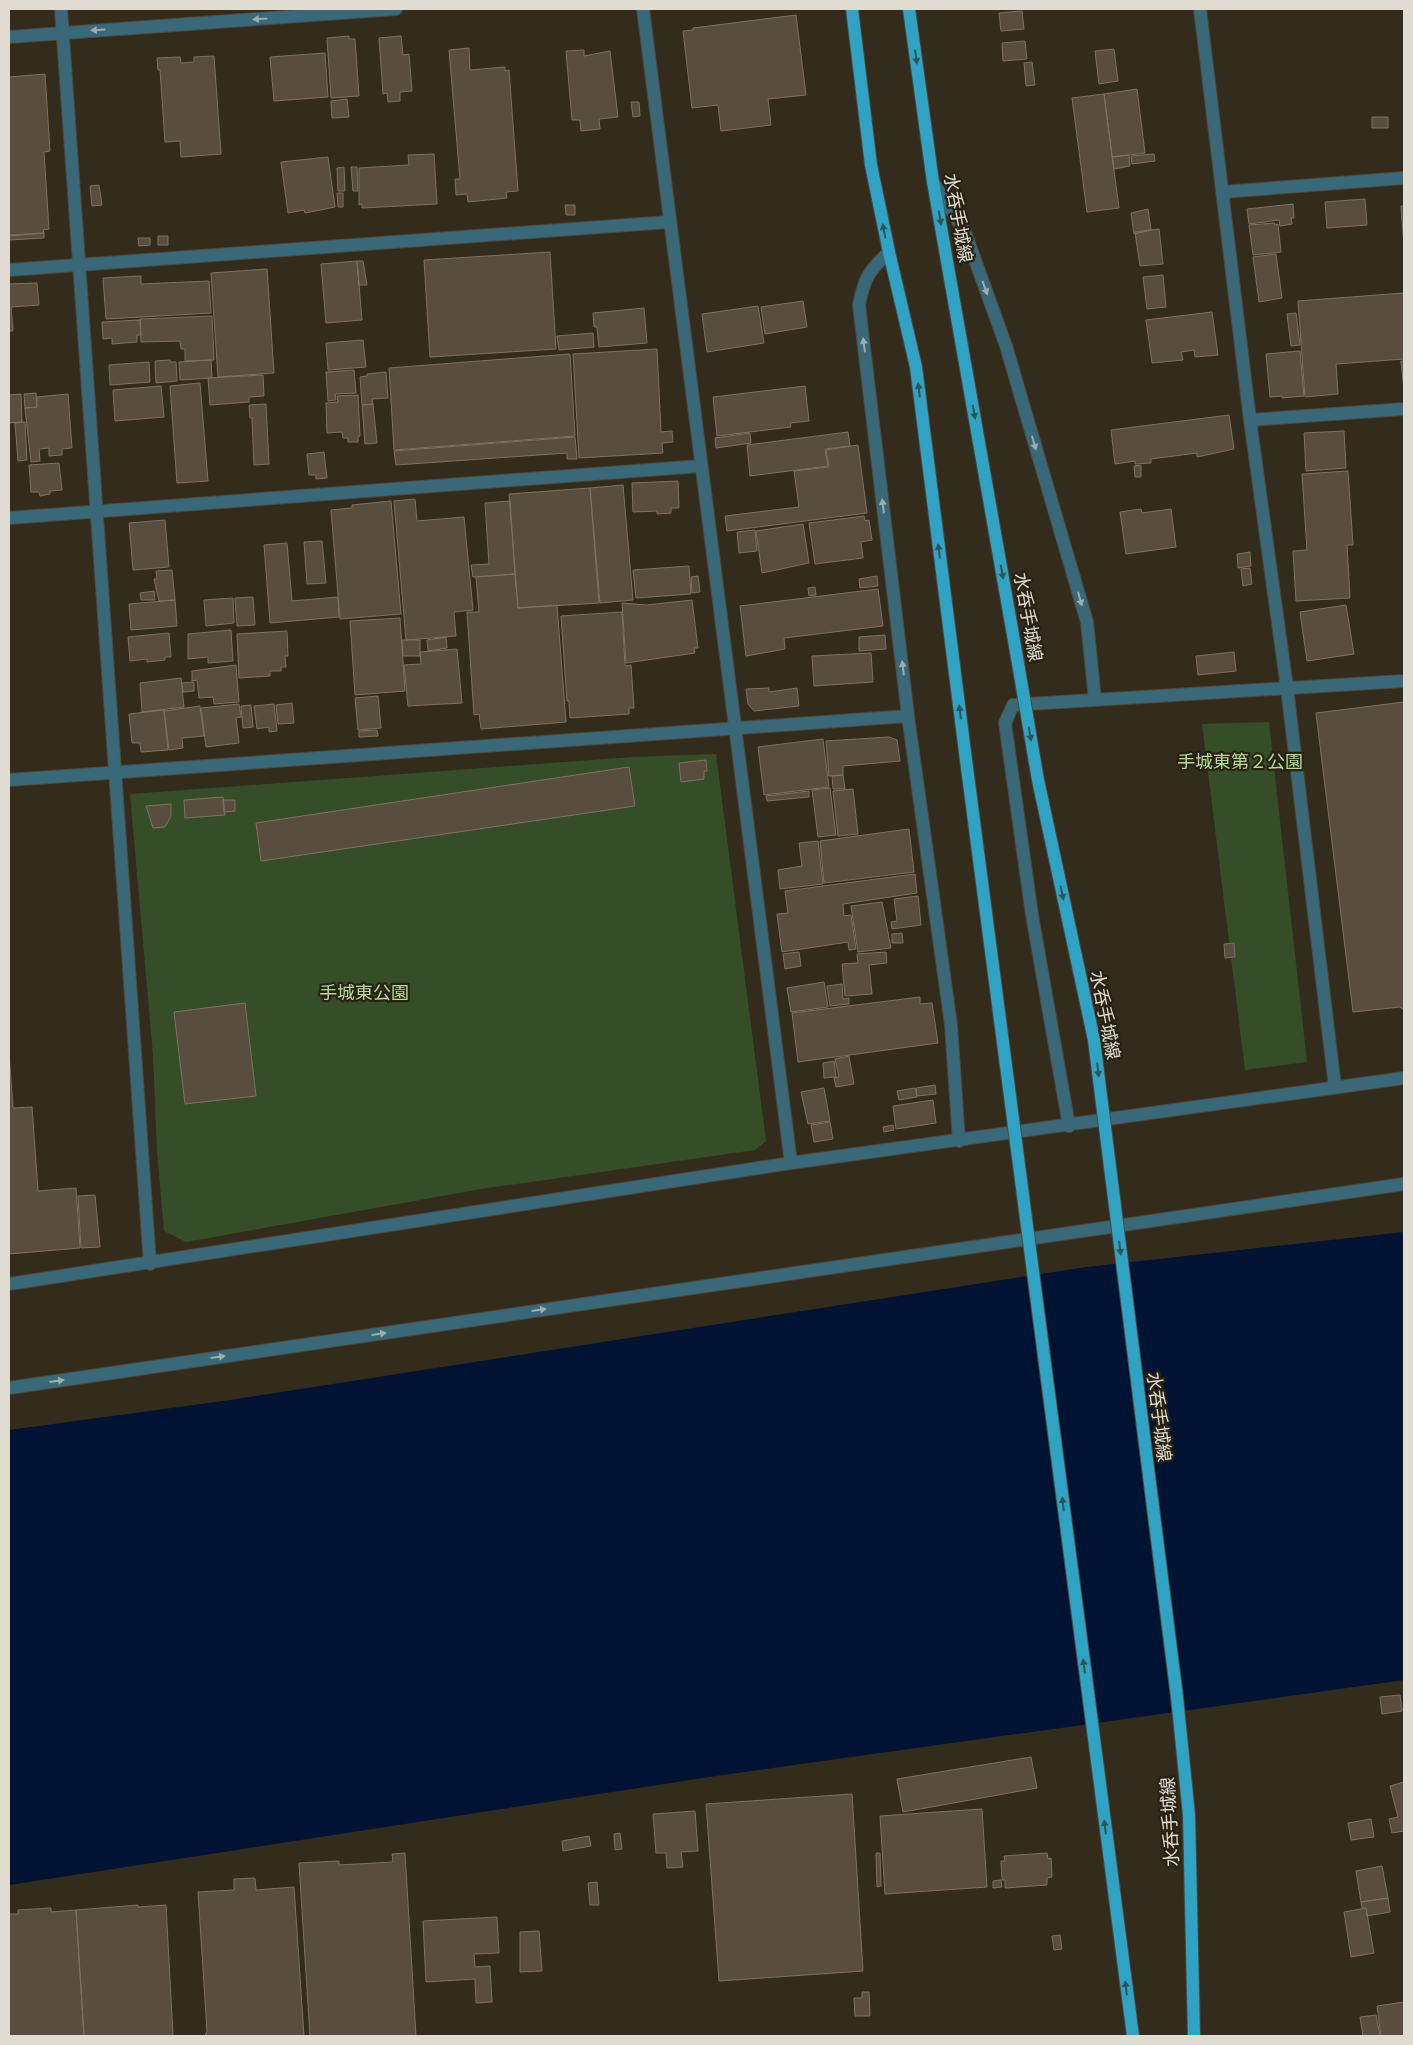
<svg xmlns="http://www.w3.org/2000/svg" width="1413" height="2045" font-family="Cabin,'Noto Sans JP',sans-serif">
  <style>
    .green { fill: #364e27 }
    .water { fill: #001332 }
    .building { fill: #594d3f; stroke: #7f7263 }
    .lines { fill: none; stroke-linecap: round; stroke-linejoin: round }
    .minor-casing { stroke: #4f483a; stroke-width: 14 }
    .major-casing { stroke: #4f483a; stroke-width: 14 }
    .minor { stroke: #396979; stroke-width: 12 }
    .major { stroke: #30a3c5; stroke-width: 12 }
    .major-bridge-casing { stroke: #4f483a; stroke-width: 14; stroke-linecap: butt }
    .major-bridge { stroke: #30a3c5; stroke-width: 12 }
    .oneway { fill: #9daeae }
    .oneway2 { fill: #2c565a }
    .labels { text-anchor: middle; dominant-baseline: central; stroke-width: 4.5; stroke-linejoin: round; paint-order: stroke }
    .street-label { font-size: 18px; fill: #e0dcd2; stroke: #292213 }
    .park-label { font-size: 18px; fill: #b3dd9b; stroke: #292213 }
  </style>
  <rect width="100%" height="100%" fill="#332c1d"/>
  <path class="green" d="M1269,722l38,340 -62,8 -43,-346z
    M716,754l50,387 -11,9 -274,39 -295,53 -22,-11 -7,-79 -4,-97 -23,-261 503,-37z"/>
  <path class="water" d="M1404,1232v448l-688,96 -707,109v-455l214,-29 863,-134z"/>
  <path class="building" d="M1022,11l2,18 -23,2 -2,-18z
    M796,15l10,80 -38,4 3,26 -50,6 -3,-26 -26,3 -9,-77 10,-1v-2z
    M349,36v3h6l4,57 -28,2 -4,-60z
    M401,36l2,19 6,-1 3,37 -12,1v9l-12,1 -1,-9 -4,1 -4,-56z
    M1025,41l2,18 -24,2 -1,-18z
    M469,48l1,22 35,-3v4l4,-1 9,121 -12,1 1,6 -39,4 -1,-8 -11,1 -1,-16h5l-11,-129z
    M1114,49l4,32 -19,3 -4,-33z
    M584,50v6l26,-5 8,66 -19,2 1,10 -19,2 -1,-11h-8l-6,-69z
    M325,53l3,44 -54,4 -4,-44z
    M214,56l7,98 -40,3 -1,-16 -15,1 -5,-72h-2l-1,-12 23,-1 1,6 13,-1v-5z
    M1032,62l3,23 -9,1 -2,-23z
    M45,74l5,77 -6,1 5,77 -6,1 1,3 -35,2v-158z
    M1137,89l8,64 -33,4 -8,-63z
    M1104,94l15,114 -32,4 -15,-114z
    M347,99l2,18 -17,1 -1,-17z
    M631,102h8l1,14 -7,1z
    M1372,117h16v11h-16z
    M434,154l3,50 -75,4v-4l-3,1v-37l50,-3 -1,-10z
    M1154,154l1,7 -23,3 -1,-8z
    M1129,155l1,11 -16,3 -2,-12z
    M328,157l7,50 -30,6 -1,-3 -16,3 -7,-51z
    M344,167l1,24h-7l-1,-23z
    M351,167h6l1,24h-5z
    M99,185l3,20 -10,1 -2,-20z
    M337,193h6v14h-5z
    M1365,199l2,26 -40,3 -2,-26z
    M1293,204l1,14h-3l1,6 -12,2 -1,-6 -30,4 -2,-15z
    M565,205h10v10h-9z
    M1401,206h3v40z
    M1148,209l3,21 -17,4 -3,-21z
    M1275,223v2l3,-1 3,28 -28,3 -4,-30z
    M1159,229l4,35 -23,2 -5,-34z
    M44,233v5l-35,2v-4z
    M158,236h10v9h-10z
    M138,238h12v7l-11,1z
    M550,252l6,97 -126,8 -6,-97z
    M1276,254l6,44 -23,4 -6,-45z
    M357,261l5,59 -36,3 -5,-59z
    M357,261h6l4,24h-8z
    M267,269l7,104 -56,4 -7,-104z
    M1163,275l3,32 -19,2 -4,-32z
    M141,276v8l68,-3 2,32 -105,6 -3,-41z
    M37,283l2,22 -28,2 2,24h-4v-47z
    M1404,293v66l-68,5 2,30 -33,3 -7,-96z
    M803,301l4,26 -42,7 -4,-27z
    M758,306l6,37 -57,9 -5,-38z
    M644,308l3,35 -48,4 -2,-20h-3l-1,-14z
    M1212,312l6,43 -23,2 -1,-7 -13,2 2,8 -31,3 -6,-43z
    M1296,313l4,32 -9,1 -4,-32z
    M212,316l2,44 -29,1v-12h-4l-1,-8 -39,1 -1,-23z
    M140,320l1,15h-4v7l-25,2v-6l-9,1 -1,-17z
    M593,333l1,14 -35,3 -2,-14z
    M363,340l3,27 -38,3 -2,-27z
    M657,349l4,83 11,-1 1,11 -11,1 1,10 -84,5 -6,-104z
    M1300,351l4,45 -22,2v-2l-12,1 -4,-43z
    M570,354l5,82 -181,14 -5,-82z
    M170,360l1,2h5l1,19 -21,2 -1,-22z
    M211,360l1,18 -32,2 -1,-18z
    M1401,361h3v29z
    M149,362l1,20 -40,3 -1,-20z
    M354,370l2,23 -21,1 1,6 -8,1 -2,-29z
    M386,372l2,26 -16,1 1,5 -11,1 -2,-28 7,-1v-2z
    M263,375l1,21 -15,1v5l-39,3 -2,-27z
    M200,383l8,98 -31,2 -7,-97z
    M161,386l3,31 -49,4 -2,-31z
    M805,386l4,35 -19,2 1,4 -74,9 -4,-39z
    M36,393l1,14 -12,1 -1,-14z
    M21,394l1,28 -13,1v-28z
    M68,394l4,54 -10,1v6l-13,1v-8l-10,1 1,12 -9,1 -6,-54 12,-1v-10z
    M358,395l2,41 -2,1v5h-10v-4h-5l-1,-6 -15,1 -1,-30 12,-1 -1,-6z
    M266,404l3,60 -15,1 -2,-47h-2l-1,-13z
    M373,404l4,39 -12,1 -3,-39z
    M1229,415l5,34 -37,8v-4l-46,6v4l-16,1v-3l-20,3 -4,-34z
    M22,422h3l2,38 -9,1 -3,-38z
    M1344,431l2,37 -40,3 -2,-38z
    M848,432l2,14 -25,3 3,17 -78,10 -3,-31z
    M750,433l1,10 -35,5 -1,-10z
    M575,437l2,22h-10v-6l-171,12 -2,-14z
    M858,445l9,68 -140,18 -2,-15 74,-9 -5,-36 35,-4 -3,-17z
    M324,452l3,26 -11,1v-4h-7l-2,-21z
    M59,463l3,27 -12,1v3l-10,2 -1,-4h-8l-2,-27z
    M1141,465v12h-6l-1,-11z
    M1348,471l5,74h-6l3,53 -54,3 -3,-50 14,-1 -5,-76z
    M678,481l1,27h-8v5l-14,1v-3l-24,1 -1,-29z
    M623,485l10,115 -33,3 -10,-115z
    M590,488l9,115 -81,5 -9,-114z
    M415,499l2,22 47,-4 9,93 -19,2 2,24 -50,4 -12,-139z
    M391,501l10,113 -61,5 -9,-109 21,-2v-3z
    M510,501l5,73 -42,3 -2,-12 18,-1 -4,-61z
    M1141,509l1,4 29,-4 5,38 -50,7 -6,-42z
    M864,516l1,5 4,-1 3,20 -11,2 2,16 -48,6 -6,-41z
    M165,520l4,47 -36,3 -4,-47z
    M803,524l6,39 -47,10 -6,-42z
    M755,530l2,21 -18,2 -2,-21z
    M322,541l4,42 -19,1 -3,-42z
    M287,543l5,58 46,-4 1,20 -69,6 -6,-78z
    M1250,552l1,14 -13,2 -1,-14z
    M689,566l2,28 -55,4 -3,-28z
    M1250,568l2,16 -9,2 -2,-17z
    M172,570l3,30 -16,1 -5,-22h3l-1,-8z
    M515,574l3,34 39,-3 9,117 -85,7 -2,-15 -5,1 -7,-103h12l-3,-35z
    M698,576l2,16 -8,1 -1,-16z
    M877,576l1,10 -18,2 -1,-9z
    M815,587l1,8 -7,1 -1,-8z
    M878,589l5,37 -99,12 1,11 -39,7 -6,-50z
    M154,591l1,9h-14l-1,-7z
    M253,597l2,28 -18,1 -2,-28z
    M233,598l1,25 -28,3 -2,-26z
    M175,600l2,26 -46,4 -2,-26z
    M692,600l6,48h-4l1,5 -69,10 -4,-60 25,2z
    M1346,605l8,49 -47,7 -7,-49z
    M622,612l3,54 6,-1 3,43h-5v6l-59,4 -1,-17h-2l-6,-85z
    M400,618l5,73 -50,4 -5,-74z
    M231,630l2,31 -25,2v-6l-20,2v-25z
    M287,631l1,25h-3l1,11h-5v4h-11v5l-31,2 -2,-44z
    M169,633l2,24h-6v3l-18,2v-3l-17,2 -2,-24z
    M885,635l1,14 -27,2v-14z
    M446,637l1,11 -19,3 -1,-11z
    M402,640h18v16h-17z
    M457,649l5,54 -54,3 -4,-41 17,-1 -1,-12z
    M1234,652l2,19 -38,4 -2,-19z
    M871,653l2,29 -59,4 -2,-30z
    M236,665l3,37 -25,2 -1,-7 -14,1 -2,-18 -5,1v-10z
    M181,678l3,29 -42,5 -2,-29z
    M194,682v9l-11,1 -1,-9z
    M769,688v4l28,-4 2,18 -45,5 -6,-7 -2,-15z
    M378,696l3,32 -23,2 -3,-32z
    M1404,702v308l-4,-3 -47,5 -37,-299z
    M292,703l2,20 -16,1 -2,-19z
    M239,704l2,13 -5,1 3,25 -33,4 -5,-39z
    M274,704l3,27 -8,1v-5l-12,2 -3,-23z
    M251,705l2,22 -10,1 -2,-22z
    M200,706l4,30 -22,2 1,10 -14,2 -5,-39z
    M164,710l4,40 -27,2 -1,-9h-8l-3,-29z
    M377,730l1,6 -19,1v-6z
    M889,737l8,3 3,21 -57,5v9l-14,1 -3,-35z
    M823,739l6,48 -65,8 -6,-48z
    M706,760l1,11h-3v8l-23,3 -2,-19z
    M629,767l6,39 -374,55 -5,-38z
    M843,775l2,14h-12l-1,-13z
    M830,788l6,47 -18,2 -6,-47z
    M853,789l5,45 -20,2 -5,-45z
    M809,791v6l-42,4 -1,-5z
    M223,797l2,18 -40,3 -1,-18z
    M223,800h12v11l-11,1z
    M171,804v12l-6,11 -12,1 -7,-22z
    M909,829l5,43 -90,11 -4,-42z
    M818,841l5,43 -43,5 -2,-19 24,-4 -3,-23z
    M915,874l2,19 -74,11 1,12 7,-1 5,34 -7,1 -1,-8 -66,10 -5,-38 11,-1 -3,-22z
    M918,896l3,29 -29,4 -1,-7 6,-1 -3,-22z
    M882,902l9,46 -33,4 -7,-46z
    M902,933l1,10h-11v-9z
    M1234,943l1,14 -10,1 -1,-14z
    M799,952l2,14 -16,3 -2,-15z
    M886,952l1,11 -18,2 3,29 -27,2 -3,-32 16,-1 -1,-9z
    M824,982l4,25 -37,5 -4,-24z
    M842,984l1,15 6,-1v6l-19,2 -3,-20z
    M920,997v7l12,-1 6,40 -140,19 -6,-49z
    M245,1003l11,93 -71,8 -11,-92z
    M9,1054l4,54 19,-1 6,84 38,-3 4,60 -71,6z
    M849,1056l5,28 -18,3 -2,-9 5,-1 -4,-18z
    M834,1061l2,16 -12,1 -1,-15z
    M935,1085l1,9 -19,2 -1,-8z
    M824,1088l6,33 -22,3 -7,-32z
    M915,1088l2,9 -18,3 -2,-9z
    M933,1100l3,23 -40,6 -3,-23z
    M830,1122l3,17 -19,3 -3,-17z
    M893,1125l1,5 -10,2 -1,-5z
    M95,1195l5,52 -19,1 -3,-52z
    M1400,1695l2,16 -20,3 -2,-17z
    M1031,1757l6,31 -134,24 -6,-33z
    M1404,1782v49l-12,2 -3,-14 9,-2 -8,-31z
    M852,1794l11,177 -144,10 -13,-177z
    M982,1809l5,78 -102,7 -5,-78z
    M695,1811l3,40 -17,1 2,15 -16,1 -1,-15h-10l-3,-39z
    M1371,1819l3,18 -23,3 -3,-17z
    M620,1833l2,16 -7,1 -1,-16z
    M589,1836l2,10 -28,5 -1,-10z
    M405,1853l11,183h-106l-11,-173 40,-2v4l54,-3 -1,-8z
    M876,1853h4l1,33 -4,1z
    M1047,1853l1,6 3,-1 1,19 -5,1v7l-42,3v-8h-3l-1,-19h4l-1,-5z
    M1382,1866l6,32 -27,4 -5,-31z
    M255,1878l1,12 38,-3 10,149h-99l2,-5 -9,-139 36,-2v-11z
    M1001,1880l1,7 -9,1v-7z
    M597,1882l2,23h-9l-2,-22z
    M1388,1898l2,14 -23,4 -1,-8h-4l-1,-6z
    M138,1905v2l28,-2 7,131h-89l-8,-126z
    M51,1908v4l25,-2 8,126h-75v-122h9v-4z
    M1366,1908l8,45 -23,4 -7,-45z
    M497,1917l2,36 -25,1 1,13 15,-1 2,36 -16,1 -1,-24 -49,3 -3,-61z
    M539,1931l3,40 -22,1v-40z
    M1060,1935l2,14 -8,1 -2,-14z
    M862,1992h7l1,24h-15l-1,-18h8z
    M1404,2002v34h-23l-4,-30z
    M1376,2015l4,21h-17l-3,-19z"/>
  <g class="lines">
    <defs>
      <path id="minor" d="M61,9l89,1255
        M643,9l148,1154
        M1200,9l50,411 37,268 48,399
        M9,37l387,-28
        M933,182l32,50 41,114 81,276 8,78
        M1222,192l182,-14
        M889,252c-20,19 -25,26 -30,53l49,411 43,309 8,116
        M9,270l660,-48
        M1250,420l154,-11
        M9,518l692,-52
        M9,780l899,-64
        M1069,1126l-37,-211 -27,-192 8,-18 391,-24
        M9,1284l782,-121 613,-85
        M9,1388l1395,-204"/>
      <path id="major" d="M852,9l19,156 18,87 27,115 50,393
        M909,9l24,173 86,487"/>
    </defs>
    <use href="#minor" class="minor-casing"/>
    <use href="#major" class="major-casing"/>
    <use href="#minor" class="minor"/>
    <use href="#major" class="major"/>
    <defs>
      <path id="major-bridge" d="M1019,669l19,111 56,260 83,657 12,118 5,221
        M966,760l167,1276"/>
    </defs>
    <use href="#major-bridge" class="major-bridge-casing"/>
    <use href="#major-bridge" class="major-bridge"/>
  </g>
  <defs><path id="oneway-solid" d="M-6-.8H1V-3.2L6.5 0L1 3.2V.8H-6Z" transform="scale(1.25)"/></defs>
  <g class="oneway">
    <use href="#oneway-solid" transform="translate(260 19) rotate(176)"/>
    <use href="#oneway-solid" transform="translate(98 30) rotate(176)"/>
    <use href="#oneway-solid" transform="translate(985 288) rotate(70)"/>
    <use href="#oneway-solid" transform="translate(864 345) rotate(-97)"/>
    <use href="#oneway-solid" transform="translate(1034 443) rotate(74)"/>
    <use href="#oneway-solid" transform="translate(883 506) rotate(-97)"/>
    <use href="#oneway-solid" transform="translate(1080 599) rotate(74)"/>
    <use href="#oneway-solid" transform="translate(903 668) rotate(-97)"/>
    <use href="#oneway-solid" transform="translate(539 1310) rotate(-8)"/>
    <use href="#oneway-solid" transform="translate(379 1334) rotate(-8)"/>
    <use href="#oneway-solid" transform="translate(218 1357) rotate(-8)"/>
    <use href="#oneway-solid" transform="translate(57 1381) rotate(-8)"/>
  </g>
  <g class="oneway2">
    <use href="#oneway-solid" transform="translate(916 57) rotate(82)"/>
    <use href="#oneway-solid" transform="translate(940 218) rotate(80)"/>
    <use href="#oneway-solid" transform="translate(884 231) rotate(-101)"/>
    <use href="#oneway-solid" transform="translate(919 390) rotate(-97)"/>
    <use href="#oneway-solid" transform="translate(974 412) rotate(80)"/>
    <use href="#oneway-solid" transform="translate(939 551) rotate(-97)"/>
    <use href="#oneway-solid" transform="translate(1002 572) rotate(80)"/>
    <use href="#oneway-solid" transform="translate(960 712) rotate(-97)"/>
    <use href="#oneway-solid" transform="translate(1030 734) rotate(80)"/>
    <use href="#oneway-solid" transform="translate(1062 893) rotate(78)"/>
    <use href="#oneway-solid" transform="translate(1098 1070) rotate(83)"/>
    <use href="#oneway-solid" transform="translate(1120 1248) rotate(83)"/>
    <use href="#oneway-solid" transform="translate(1063 1504) rotate(-97)"/>
    <use href="#oneway-solid" transform="translate(1084 1666) rotate(-97)"/>
    <use href="#oneway-solid" transform="translate(1105 1827) rotate(-97)"/>
    <use href="#oneway-solid" transform="translate(1126 1988) rotate(-97)"/>
  </g>
  <g class="labels">
    <g class="street-label">
      <text transform="translate(958 218) rotate(80)">水呑手城線</text>
      <text transform="translate(1028 617) rotate(80)">水呑手城線</text>
      <text transform="translate(1105 1015) rotate(79)">水呑手城線</text>
      <text transform="translate(1159 1417) rotate(83)">水呑手城線</text>
      <text transform="translate(1170 1822) rotate(-93)">水呑手城線</text>
    </g>
    <g class="park-label">
      <text x="1240" y="762">手城東第２公園</text>
      <text x="364" y="993">手城東公園</text>
    </g>
  </g>
  <rect width="1413" height="2045" fill="none" stroke="#e0dcd2" stroke-width="20"/>
</svg>
